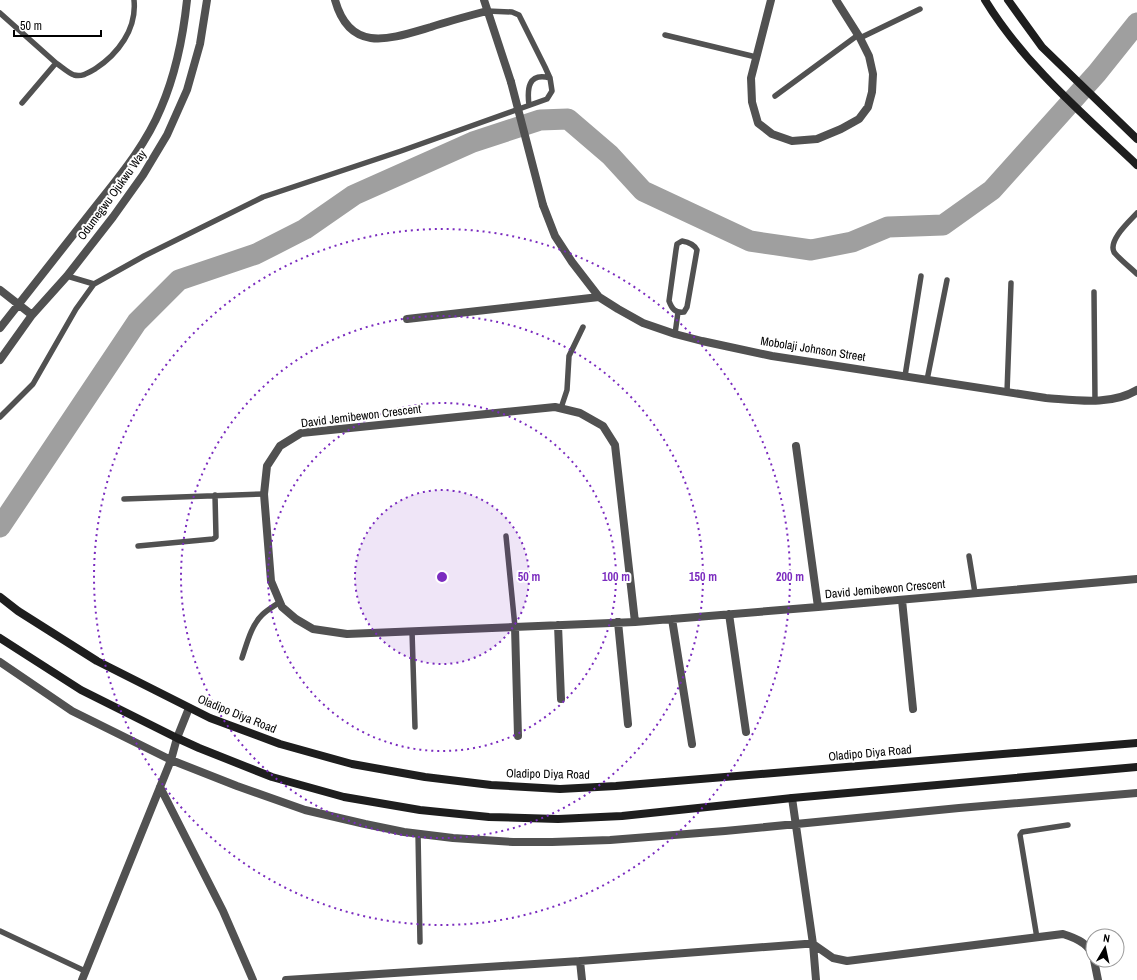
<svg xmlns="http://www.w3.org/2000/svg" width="1137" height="980" font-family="'Archivo Narrow',sans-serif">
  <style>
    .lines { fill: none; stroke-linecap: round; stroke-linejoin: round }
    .river { stroke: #9f9f9f; stroke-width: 21 }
    .lane { stroke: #515151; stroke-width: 5.5 }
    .street { stroke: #515151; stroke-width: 8 }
    .secondary { stroke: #1e1e1e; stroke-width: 8 }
    .street-bridge { stroke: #515151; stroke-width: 8 }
    .ring { fill: none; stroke: #7b2cbf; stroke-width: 2; stroke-dasharray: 2 4 }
    .labels { text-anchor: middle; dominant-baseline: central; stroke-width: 4; stroke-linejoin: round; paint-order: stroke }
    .street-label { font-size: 12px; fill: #000; stroke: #fff }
    .centre { fill: #7b2cbf; stroke: #fff; stroke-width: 2 }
    .ring-label { font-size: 12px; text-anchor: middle; font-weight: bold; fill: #7b2cbf; stroke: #fff; stroke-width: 4; stroke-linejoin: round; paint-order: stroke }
  </style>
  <rect width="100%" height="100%" fill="#fff"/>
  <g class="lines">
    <path class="river" d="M0,527l137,-205 42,-42 77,-26 49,-25 49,-34 119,-53 67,-22 28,-1 42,36 33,36 107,50 61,9 41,-8 36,-15 55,-2 49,-35 105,-117 40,-50"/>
    <path class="lane" d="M0,13l56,50
      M665,35l91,22
      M860,38l60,-29
      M775,96l83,-61
      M22,103l34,-40c6,4 12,10 18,12 8,2 14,-2 21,-6 23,-15 42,-40 39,-69
      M529,105c-2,-16 -1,-33 21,-27
      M1137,213c-7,8 -29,27 -23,39 3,5 18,17 23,22
      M682,241c6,1 12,3 15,9l-10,57 -3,5c-9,1 -12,-3 -15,-11l7,-51 1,-6z
      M67,276l27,8
      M1094,292l1,108
      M675,334l3,-22
      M905,376l16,-100
      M927,380l20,-100
      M1007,392l4,-109
      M561,408l6,-18 2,-34 14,-29
      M0,417l33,-33 43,-75 18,-25 50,-28 119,-59 138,-46 146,-52 5,-8 -2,-13 -5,-11 -26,-52 -7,-3 -25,-1
      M124,499l140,-5
      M506,536l9,91
      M138,546l75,-7 3,-2 -1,-42
      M969,556l6,37
      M412,631l3,96
      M242,658c5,-15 9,-32 20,-43 5,-5 12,-9 18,-13
      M418,833l2,109
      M0,931l85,40
      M1037,938l-17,-103 2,-3 46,-7"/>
    <path class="street" d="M335,0c15,54 55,39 96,27 18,-6 37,-11 56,-16
      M484,0l27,82
      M771,0l-20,78 1,24 6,21 14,11 20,7 25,-2 24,-10 18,-10 9,-12 4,-15 1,-18 -4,-18 -9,-18 -24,-38
      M543,205l12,31 17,26 27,35 19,12 25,14 32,11 27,7 70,15 274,42c29,2 65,8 91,-8
      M0,290l32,25
      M407,319l192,-22
      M0,328c31,-39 61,-78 92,-117 25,-32 53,-64 69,-103 15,-35 22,-70 26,-108
      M0,360l32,-45 35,-39 46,-59 30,-42 24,-40 20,-45 13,-46 7,-44
      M796,446l22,161
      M902,600l11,109
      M729,614l17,118
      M672,619l20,125
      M618,622l10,102
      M635,622l-20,-177 -12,-19 -23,-13 -25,-6 -254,26 -21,13 -13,20 -3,28 7,87 11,26 14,12 17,10 34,5 288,-12 183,-15 319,-28
      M558,625l3,74
      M515,627l3,109
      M0,662l72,49 99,49 66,26 68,24 60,14 39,8 49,6 60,4h39l58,-2 115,-9 234,-23 178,-15
      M160,787l63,124 30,69
      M792,798l21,146 3,36
      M1094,960l4,20
      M580,961l2,19
      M82,980l89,-220 6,-22 12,-30
      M286,980l294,-19 225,-17h8l20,14 14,3 216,-27c13,4 27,10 30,23"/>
    <path class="secondary" d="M985,0c39,64 98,114 152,165
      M1008,0l34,47 95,92
      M0,597l18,14 79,50 113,57 70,26 72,20 73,13 66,8 69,4 56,-3 521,-43
      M0,638l81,52 96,48 22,10 73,29 72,20 76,13 69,7 69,2 64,-3 170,-18 345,-31"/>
    <path class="street-bridge" d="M511,82l32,123"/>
  </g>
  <circle cx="442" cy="577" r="87" fill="#7b2cbf" fill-opacity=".12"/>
  <g class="ring">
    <circle cx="442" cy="577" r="87"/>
    <circle cx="442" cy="577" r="174"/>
    <circle cx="442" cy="577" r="261"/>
    <circle cx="442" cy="577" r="348"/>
  </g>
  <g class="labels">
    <g class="street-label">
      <text transform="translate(112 195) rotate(-54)">Odumegwu Ojukwu Way</text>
      <text transform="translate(813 349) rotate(9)">Mobolaji Johnson Street</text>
      <text transform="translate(361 416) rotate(-7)">David Jemibewon Crescent</text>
      <text transform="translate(885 589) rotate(-5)">David Jemibewon Crescent</text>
      <text transform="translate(237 714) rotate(22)">Oladipo Diya Road</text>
      <text transform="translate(870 753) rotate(-5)">Oladipo Diya Road</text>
      <text transform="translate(548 774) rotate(1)">Oladipo Diya Road</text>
    </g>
  </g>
  <circle cx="442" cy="577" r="6" class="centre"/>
  <g class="ring-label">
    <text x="529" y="581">50 m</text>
    <text x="616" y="581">100 m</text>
    <text x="703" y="581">150 m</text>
    <text x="790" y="581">200 m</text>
  </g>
  <g transform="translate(1105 948) rotate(9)"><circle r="19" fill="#ffffff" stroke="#999999"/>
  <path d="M0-3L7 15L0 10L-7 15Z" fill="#000000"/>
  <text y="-6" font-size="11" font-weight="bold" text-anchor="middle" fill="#000000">N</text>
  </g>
  <path d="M14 30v6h87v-6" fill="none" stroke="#000000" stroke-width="2"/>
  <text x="20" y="30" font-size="12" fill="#000000" stroke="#ffffff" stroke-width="3" paint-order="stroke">50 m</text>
</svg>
